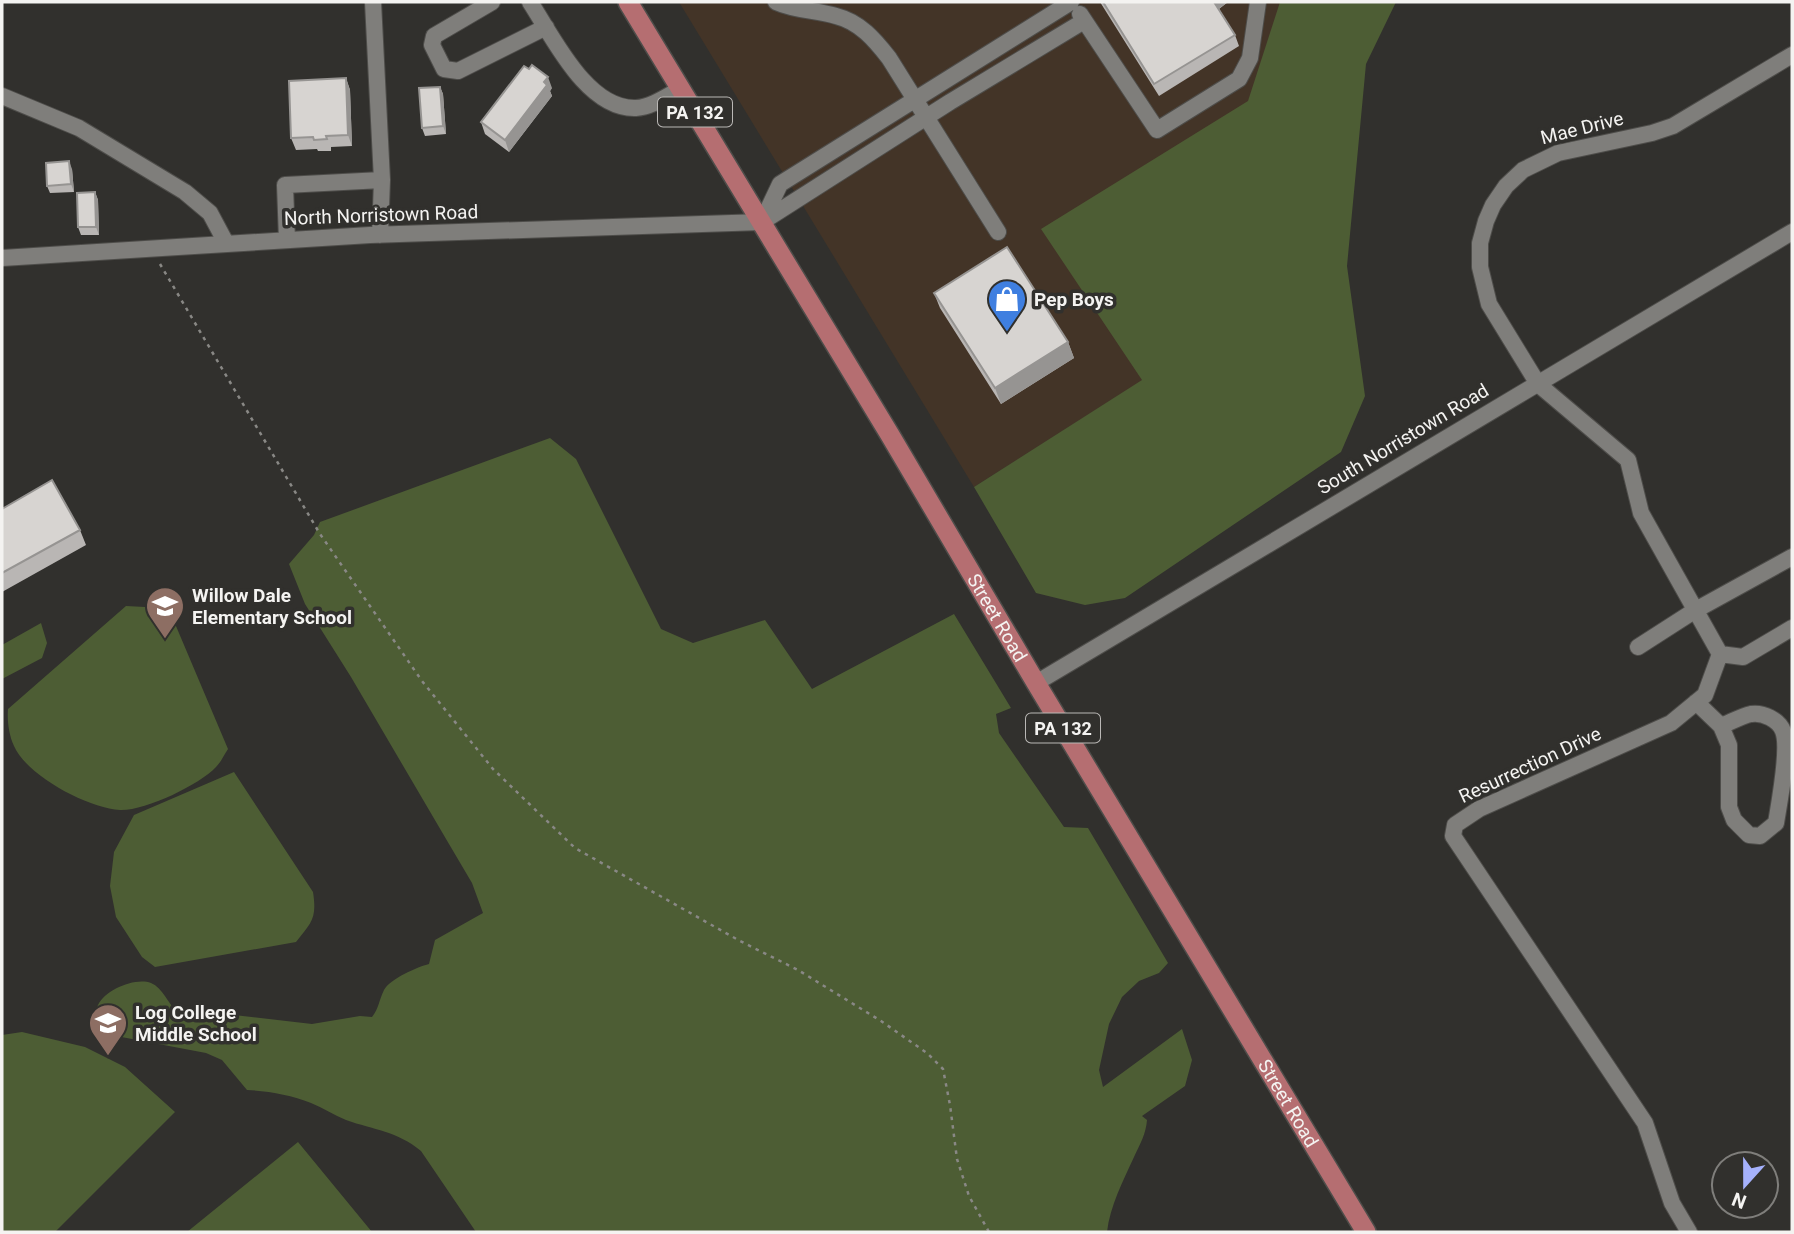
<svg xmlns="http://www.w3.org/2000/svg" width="1794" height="1234" font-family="Roboto,sans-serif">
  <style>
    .commercial { fill: #433427 }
    .green { fill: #4d5d34 }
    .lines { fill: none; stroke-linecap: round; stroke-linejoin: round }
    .minor-casing { stroke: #4e4d4a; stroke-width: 18 }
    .major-casing { stroke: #4e4d4a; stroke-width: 22 }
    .path { stroke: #898885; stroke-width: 2.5; stroke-dasharray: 3.5 5; stroke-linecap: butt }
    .minor { stroke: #7f7e7b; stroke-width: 16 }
    .major { stroke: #b56e71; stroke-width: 19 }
    .wall { fill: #b9b6b4 }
    .shaded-wall { fill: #969492 }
    .building { fill: #d7d4d1; stroke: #969492; stroke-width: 2 }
    .labels { text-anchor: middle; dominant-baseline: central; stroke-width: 7; stroke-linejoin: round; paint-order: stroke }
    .shield { fill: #31302d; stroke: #bab8b6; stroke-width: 2 }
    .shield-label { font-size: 18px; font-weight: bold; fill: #f4f3f1 }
    .street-label { font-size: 19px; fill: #f4f3f1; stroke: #31302d }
    .poi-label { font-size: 19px; font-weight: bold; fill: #f4f3f1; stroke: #31302d; text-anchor: start }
  </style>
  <rect width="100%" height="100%" fill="#31302d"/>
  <path class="commercial" d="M679,2h602l-30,102 -108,276 -169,107z"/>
  <path class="green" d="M1280,2h116l-30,62 -19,202 18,130 -24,56 -216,146 -40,7 -49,-12 -62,-106 168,-107 -101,-151 207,-128z
    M550,438l26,21 85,170 32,14 72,-23 47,69 142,-75 57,94 -15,6 3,19 65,94 24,1 80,135 -9,10 -20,8 -17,16 -13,27 -10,46 4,17 79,-58 10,31 -7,26 -43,30 5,4c-1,14 -7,24 -13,37 -11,24 -24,49 -27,75h-631l-55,-81c-24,-20 -47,-21 -75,-31 -12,-5 -23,-12 -35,-17 -20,-8 -42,-12 -64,-13l-25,-30 -16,-7 -111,-21c-2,-9 -1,-19 3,-27 7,-15 37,-28 53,-22 12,5 17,21 26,28 11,7 25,8 37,10l11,-7 87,10 48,-8 12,1c7,-9 7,-17 12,-27 6,-11 33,-23 45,-26l6,-24 48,-27 -11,-30 -23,-39 -98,-167 -46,-73 -16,-40 25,-29 6,-13z
    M126,606l19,1 28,12 55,130c-4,6 -7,13 -12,18 -17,18 -71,44 -96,43 -32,-2 -93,-34 -106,-64 -5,-11 -7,-25 -6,-37z
    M41,623l6,20 -5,15 -40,21v-34z
    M234,772l79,120c4,26 -1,30 -17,50l-141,25 -13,-10 -26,-40 -6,-31 4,-34 20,-37z
    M22,1032l63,15 40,20 50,45 -120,120h-53v-197z
    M298,1142l74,90h-185z"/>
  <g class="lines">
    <defs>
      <path id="minor" d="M373,2l9,178 -2,55
        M492,2l-58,34 -2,9 12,24 14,2 88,-44
        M530,2c23,35 57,108 106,106 16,-1 31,-12 44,-19
        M776,2c20,9 40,8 60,14 24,6 39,24 53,42l109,174
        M1080,14l77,116 82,-51 11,-21 8,-56
        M2,96l77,32 106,64 25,21 16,30
        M762,222l18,-38 291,-182
        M287,240l-2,-55 97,-5
        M2,258l368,-23 392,-13 188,-120 134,-81
        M1638,647l56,-36 98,-54
        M1720,654l23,3 49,-29
        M1036,683l756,-451
        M1696,702l25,24 8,19v62l5,13 15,15 11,1 16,-13c3,-19 14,-75 7,-92 -4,-11 -20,-19 -32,-17 -9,2 -20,8 -30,12
        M1689,1232l-17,-29 -27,-80 -192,-287 2,-11 24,-16 192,-86 34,-28 15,-41 -79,-141 -13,-53 -90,-76 -49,-80 -9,-37v-24l6,-22 7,-16 13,-19 17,-16 35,-17 94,-20 21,-7 119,-71"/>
      <g id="major">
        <path id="s1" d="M628,2l262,433 146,248 330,549"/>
      </g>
    </defs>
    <use href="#minor" class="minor-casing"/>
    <use href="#major" class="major-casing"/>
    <path class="path" d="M160,264l160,270 102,147 71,88 82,79 165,93 58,29 83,51 46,32 16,16 7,36 7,54 12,37 20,36"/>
    <use href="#minor" class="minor"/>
    <use href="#major" class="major"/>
  </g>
  <path class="wall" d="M1100,2h128l-9,7 16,26 4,11 -80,50z
    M346,78l4,12 2,56 -21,1v4h-13l-1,-2 -21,1 -5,-12z
    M440,87l3,7 3,40 -21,2 -3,-8z
    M552,88l-2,3 2,5 -43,56 -24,-18 -4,-12z
    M72,169l2,23 -24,1 -3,-7z
    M95,192l3,8 1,35h-18l-3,-8z
    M934,293l134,49 6,16 -73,46 -61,-96z
    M2,509l78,21 6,15 -84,47z"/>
  <path class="shaded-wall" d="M1213,2h15l-11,8z
    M548,77l4,11 -2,3 2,5 -43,56 -4,-12z
    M346,78l4,12 2,56 -4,-11z
    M440,87l3,7 3,40 -3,-8z
    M69,161l3,8 2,23 -3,-8z
    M95,192l3,8 1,35 -3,-8z
    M1068,342l6,16 -73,46 -6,-16z"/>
  <path class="building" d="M1103,2h111l21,33 -81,49z
    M532,65l16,12 -4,5 3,3 -42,55 -24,-18 43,-56 5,3z
    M346,78l2,57 -22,1 1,3 -13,1 -1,-3 -22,1 -2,-57z
    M440,87l3,39 -21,2 -3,-40z
    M69,161l2,23 -24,2 -1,-23z
    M95,192l1,35h-18l-1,-34z
    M1007,247l61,95 -73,46 -61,-95z
    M52,480l28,50 -78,43v-64z"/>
  <defs>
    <symbol id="shop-pin" viewBox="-11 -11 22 30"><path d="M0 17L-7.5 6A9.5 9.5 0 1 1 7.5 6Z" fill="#3f7fe0" stroke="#31302d"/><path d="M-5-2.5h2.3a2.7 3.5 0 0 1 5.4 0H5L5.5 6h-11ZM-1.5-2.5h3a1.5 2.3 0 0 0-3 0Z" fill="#fff"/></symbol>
    <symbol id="school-pin" viewBox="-11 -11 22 30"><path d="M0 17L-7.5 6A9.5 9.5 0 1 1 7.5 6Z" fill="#8d6e63" stroke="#31302d"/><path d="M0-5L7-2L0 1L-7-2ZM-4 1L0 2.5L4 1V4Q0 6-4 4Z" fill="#fff"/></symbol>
  </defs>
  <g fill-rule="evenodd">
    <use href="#shop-pin" x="985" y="277" width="44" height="60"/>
    <use href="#school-pin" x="143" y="584" width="44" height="60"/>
    <use href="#school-pin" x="86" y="1001" width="44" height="60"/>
  </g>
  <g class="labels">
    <g class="shield">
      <rect x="658" y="97.5" width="74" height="29" rx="5"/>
      <rect x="1026" y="713.5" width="74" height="29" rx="5"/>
    </g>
    <g class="shield-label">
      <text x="695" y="112">PA 132</text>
      <text x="1063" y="728">PA 132</text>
    </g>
    <g class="street-label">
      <text transform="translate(1582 128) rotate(-14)">Mae Drive</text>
      <text transform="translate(381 215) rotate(-2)">North Norristown Road</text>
      <text transform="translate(1403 439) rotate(-31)">South Norristown Road</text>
      <text stroke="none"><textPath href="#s1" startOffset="718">Street Road</textPath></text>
      <text transform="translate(1530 765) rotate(-25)">Resurrection Drive</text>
      <text stroke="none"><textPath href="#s1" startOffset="1284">Street Road</textPath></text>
    </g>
    <g class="poi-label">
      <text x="1034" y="299">Pep Boys</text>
      <text x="192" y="595">Willow Dale<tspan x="192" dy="22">Elementary School</tspan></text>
      <text x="135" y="1012">Log College<tspan x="135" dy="22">Middle School</tspan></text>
    </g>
  </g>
  <rect width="1794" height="1234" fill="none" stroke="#f4f3f1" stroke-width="7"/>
  <g transform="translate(1745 1185) rotate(201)"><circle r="33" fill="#31302d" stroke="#7f7e7b" stroke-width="2"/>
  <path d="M0-5L12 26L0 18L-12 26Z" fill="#a5b1fc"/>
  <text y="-10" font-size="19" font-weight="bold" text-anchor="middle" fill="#f4f3f1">N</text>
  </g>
</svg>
